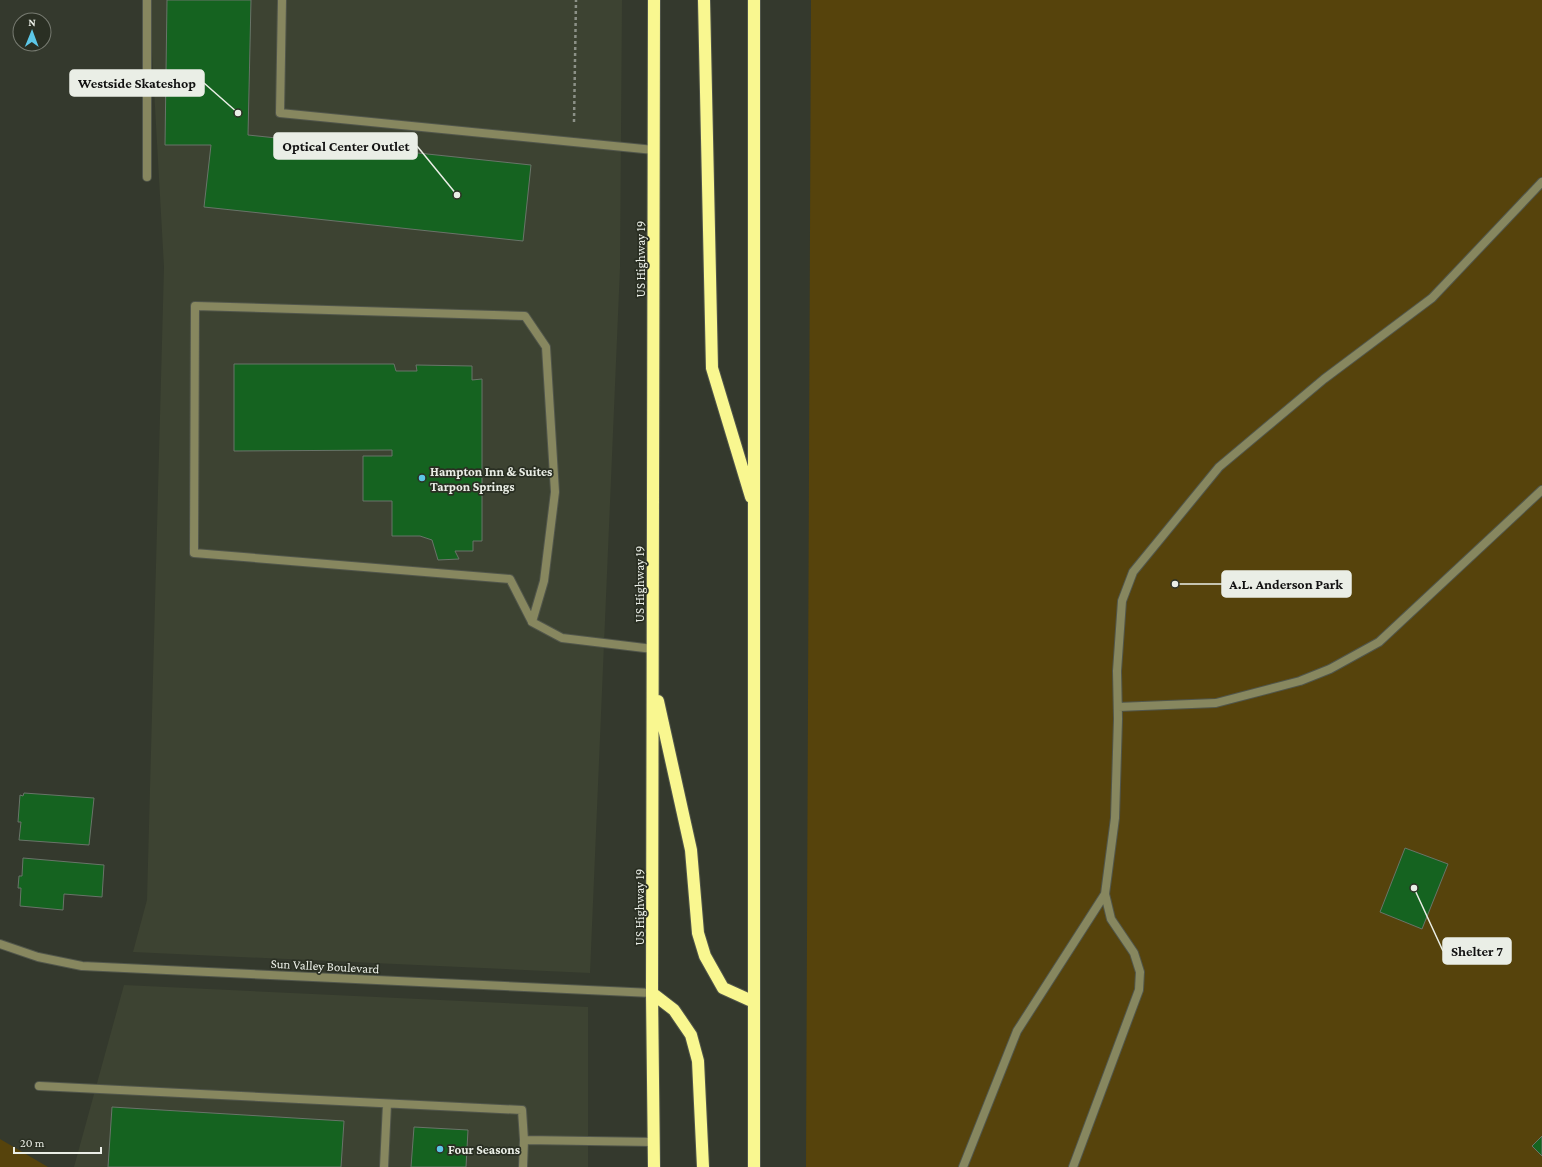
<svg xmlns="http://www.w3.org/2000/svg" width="1542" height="1167" font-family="'Crimson Pro',serif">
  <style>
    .built { fill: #3d4332 }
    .green { fill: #56430c }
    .building { fill: #156320; stroke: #697469 }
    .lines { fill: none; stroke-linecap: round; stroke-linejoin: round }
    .lane-casing { stroke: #51564b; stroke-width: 10 }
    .street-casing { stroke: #51564b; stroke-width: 10 }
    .highway-casing { stroke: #51564b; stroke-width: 14 }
    .path { stroke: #8c9187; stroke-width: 2.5; stroke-dasharray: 3 3; stroke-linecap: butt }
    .lane { stroke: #87875f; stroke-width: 8 }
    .street { stroke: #87875f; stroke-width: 8 }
    .highway { stroke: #f9f790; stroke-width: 12 }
    .poi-dot { fill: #5cc7e7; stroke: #2a2f23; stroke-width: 1.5 }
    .labels { text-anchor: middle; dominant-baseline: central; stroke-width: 3.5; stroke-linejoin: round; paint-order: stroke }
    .street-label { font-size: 13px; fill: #eaeee6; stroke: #2a2f23 }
    .poi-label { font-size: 13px; font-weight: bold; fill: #eaeee6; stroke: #2a2f23; text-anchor: start }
    .leader { fill: none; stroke: #eaeee6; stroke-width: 1.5 }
    .callout-dot { fill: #eaeee6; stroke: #2a2f23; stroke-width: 1.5 }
    .callout { fill: #eaeee6; stroke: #eaeee6; stroke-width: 1.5 }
    .callout-label { font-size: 14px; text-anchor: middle; font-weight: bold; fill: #111 }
  </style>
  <rect width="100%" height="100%" fill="#34392d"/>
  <path class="built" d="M149,0h473l-2,268 -30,705 -457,-21 14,-52 17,-633z
    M124,985l464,22v160h-514z"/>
  <path class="green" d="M811,0h731v1167h-736z
    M0,1139l48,28h-48z"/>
  <path class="building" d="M167,0h84l-3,135 283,30 -8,76 -319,-34 7,-62h-46z
    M234,364h160l2,7h21l-1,-6 56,1v14l10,-1v162h-9v10h-18l4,8 -21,1 -6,-20 -12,-4h-28v-35h-29v-45h29v-6l-158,1z
    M24,793l70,5 -5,47 -70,-5 2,-18h-3l2,-27 3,1z
    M1405,848l43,16 -26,65 -42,-17z
    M23,858l81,7 -2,32 -38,-3 -1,16 -43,-4 1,-18h-3l1,-12h3z
    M112,1107l232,14 -3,46h-233z
    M414,1127l54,3 -2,37h-55z
    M1542,1136v20l-10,-10z"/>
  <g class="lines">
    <defs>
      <path id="lane" d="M282,0l-2,113 374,37
        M147,177v-177
        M532,622l12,-41 11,-89 -9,-145 -21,-31 -330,-10 -1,247 316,26 22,43 30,16 91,11
        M1118,707l98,-4 84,-22 30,-12 49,-27 163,-152
        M39,1086l483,24 2,30
        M384,1167l3,-63
        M523,1167l1,-27 130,2
        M963,1167l54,-136 88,-137
        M1073,1167l66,-177 1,-18 -6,-19 -23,-34 -6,-25 10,-76 3,-99 -1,-48 5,-70 11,-29 86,-105 105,-88 108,-81 110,-116"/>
      <path id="street" d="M0,944l38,13 44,9 570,27"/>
      <path id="highway" d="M704,0l8,368 39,129
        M754,0v1167
        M658,701l33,149 7,83 7,23 18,32 31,14
        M652,993l22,17 17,25 7,26 5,106
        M654,1167l-2,-174 2,-993"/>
    </defs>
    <use href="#lane" class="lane-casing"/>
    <use href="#street" class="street-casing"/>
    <use href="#highway" class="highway-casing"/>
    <path class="path" d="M574,122l2,-122"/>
    <use href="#lane" class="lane"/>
    <use href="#street" class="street"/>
    <use href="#highway" class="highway"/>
  </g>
  <g class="poi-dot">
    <circle cx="422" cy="478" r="4"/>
    <circle cx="440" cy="1149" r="4"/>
  </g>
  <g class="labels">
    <g class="street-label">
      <text transform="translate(640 259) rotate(-90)">US Highway 19</text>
      <text transform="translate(639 584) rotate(-90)">US Highway 19</text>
      <text transform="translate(639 907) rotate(-90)">US Highway 19</text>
      <text transform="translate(325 966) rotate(3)">Sun Valley Boulevard</text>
    </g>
    <g class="poi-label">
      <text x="430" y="471">Hampton Inn &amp; Suites<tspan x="430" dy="15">Tarpon Springs</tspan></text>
      <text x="448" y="1149">Four Seasons</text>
    </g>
  </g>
  <path class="leader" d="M238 113L204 83M457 195L417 146M1175 584L1222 584M1414 888L1443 951"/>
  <g class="callout-dot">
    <circle cx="238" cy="113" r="4"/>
    <circle cx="457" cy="195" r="4"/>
    <circle cx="1175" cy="584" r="4"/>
    <circle cx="1414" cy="888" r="4"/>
  </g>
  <g class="callout">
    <rect x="70" y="70" width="134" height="26" rx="4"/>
    <rect x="274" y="133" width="143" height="26" rx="4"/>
    <rect x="1222" y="571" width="129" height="26" rx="4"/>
    <rect x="1443" y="938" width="68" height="26" rx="4"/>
  </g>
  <g class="callout-label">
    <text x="137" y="88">Westside Skateshop</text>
    <text x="346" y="151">Optical Center Outlet</text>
    <text x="1286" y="589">A.L. Anderson Park</text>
    <text x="1477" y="956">Shelter 7</text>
  </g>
  <g transform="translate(32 32) rotate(1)"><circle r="19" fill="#2a2f23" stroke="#777b71"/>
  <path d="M0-3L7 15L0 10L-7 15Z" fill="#5cc7e7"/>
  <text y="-6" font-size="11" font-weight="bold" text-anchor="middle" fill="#eaeee6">N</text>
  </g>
  <path d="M14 1147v6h87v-6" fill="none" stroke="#eaeee6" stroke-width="2"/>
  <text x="20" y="1147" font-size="12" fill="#eaeee6" stroke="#2a2f23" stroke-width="3" paint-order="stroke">20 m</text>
</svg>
